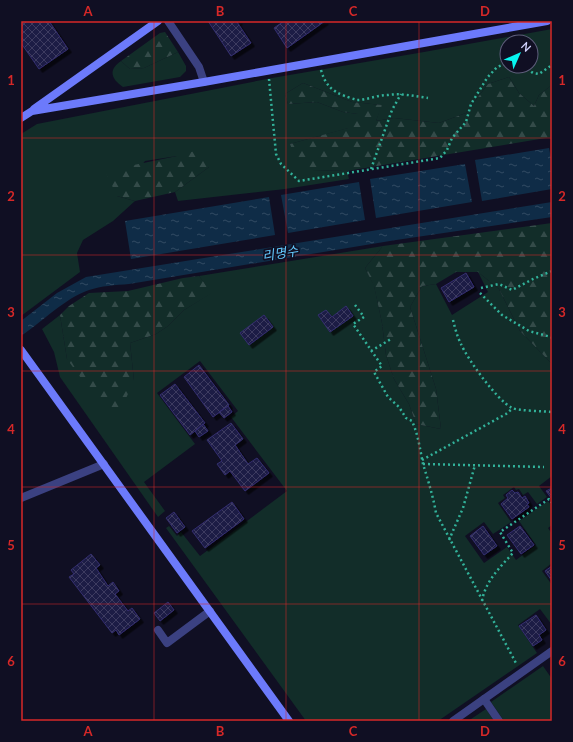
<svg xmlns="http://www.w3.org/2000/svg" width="573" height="742" font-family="Lato,'Noto Sans KR',sans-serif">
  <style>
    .grass { fill: #122d29; fill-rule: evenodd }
    .forest { fill: url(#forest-firs) }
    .water { fill: url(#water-ripples) }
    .building { fill: url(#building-cross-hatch); stroke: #332e6f; filter: url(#shadow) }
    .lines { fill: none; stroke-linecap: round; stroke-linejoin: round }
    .path { stroke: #32b29a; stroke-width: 2.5; stroke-dasharray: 2 3; stroke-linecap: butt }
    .lane { stroke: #3b4181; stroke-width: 8 }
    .street { stroke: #3b4181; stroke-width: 8 }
    .secondary { stroke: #6c7afb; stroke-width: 8 }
    .grid { fill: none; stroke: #d62828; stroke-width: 1; stroke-opacity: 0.55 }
    .labels { text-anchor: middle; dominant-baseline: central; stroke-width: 3.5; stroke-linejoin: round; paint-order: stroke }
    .water-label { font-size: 13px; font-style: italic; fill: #63c8fb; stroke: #100f23 }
    .neatline { fill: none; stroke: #d62828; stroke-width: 1.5 }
    .grid-label { font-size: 13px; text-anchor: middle; font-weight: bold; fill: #d62828 }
  </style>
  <defs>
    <pattern id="forest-firs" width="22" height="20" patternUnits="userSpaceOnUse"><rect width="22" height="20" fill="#122d29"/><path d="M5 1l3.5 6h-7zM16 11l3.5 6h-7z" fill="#344b49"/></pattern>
    <pattern id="water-ripples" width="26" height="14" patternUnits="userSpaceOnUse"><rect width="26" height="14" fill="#0f2c47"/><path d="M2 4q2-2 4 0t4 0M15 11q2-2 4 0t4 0" fill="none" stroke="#314a63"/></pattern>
    <pattern id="building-cross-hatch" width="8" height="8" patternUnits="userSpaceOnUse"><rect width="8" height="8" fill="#1e1b44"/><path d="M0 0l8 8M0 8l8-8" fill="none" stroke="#3e3b60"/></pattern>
    <filter id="shadow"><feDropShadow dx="3.5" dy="3.5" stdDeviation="0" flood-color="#0009"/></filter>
  </defs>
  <rect width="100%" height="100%" fill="#100f23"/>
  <path class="grass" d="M552,29v56l-13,10 -5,11 -15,-13 -10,-16 -21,7 -22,29 -27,10 -45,-5 -18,3 5,-16 -29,-3 -49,-19 -18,11 3,10 29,-2 26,10 16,2 -10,14 -59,16 23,26 34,1 2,8 -64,10 -107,12 -3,-9 34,-25 -32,-11 -32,5 -28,35 18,5 -22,20 -30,19 -6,13 3,19 -59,44v-182l16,-10 235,-46 152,-26zM507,42h24v24h-24z
    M178,52l8,14v5l-6,6 -57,10c-12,-8 -15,-17 -2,-26l9,8 14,-1z
    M383,246l-18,22 9,17 8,38 4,32 8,24 15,25 7,20 25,5 -5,-40 -26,-82 12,-21 14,-2 16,31 36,-23 -10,-20 21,17 21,42 32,33v112l-13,10 8,11 -10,7 -9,-12 -5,3 -4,-6 -3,1 -2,-3 -11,8 2,3 -7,5 13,19 -18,12 -9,-12 -19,14 19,27 23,-16 9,13 20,-15 -17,-24 29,-20 4,5v19l-4,3 4,6v29l-10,8 10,14v40l-12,-16 -22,16 19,28 -99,68h-132l-140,-193 3,-2 8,10 4,-4 19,24 87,-65 -56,-74 7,-6 -38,-50 -43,32 38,51 -51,38 21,29 -7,6 -98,-140 -6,-25 -12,-23 18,-14 7,44 67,22 -4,-38 26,-9 12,-8 16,-16 27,-17 -12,-17z
    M543,666l9,13v42h-48l-13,-19z
    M486,709l8,12h-26z"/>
  <path class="forest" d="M165,32l13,20 -34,16 -14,1 -9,-8 39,-28z
    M509,77l10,16 15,13 5,-11 13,-10v52l-205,34 -35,-1 -15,-7 -7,-19 58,-16 10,-14 -15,-2 -26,-10 -29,2 -3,-10 18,-11 49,19 30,3 -6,16 18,-3 45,5 27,-10 22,-29z
    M205,148l4,19 -34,25 -40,9 -18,-5 -12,-25 72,-15z
    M552,223v141l-32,-33 -21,-42 -21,-17h-22l-20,12 -14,2 -12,21 26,82 5,40 -25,-5 -7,-20 -15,-25 -8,-24 -4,-32 -8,-37 -9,-18 18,-22z
    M199,276l13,17 -28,17 -16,16 -12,8 -26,9 4,38 -14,30 -20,-7 -33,-45 -7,-44 9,-9 20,-13 39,-2 55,-13z"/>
  <path class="water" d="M549,148l3,15v26l-70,12 -7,-41z
    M465,164l7,38 -96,16 -6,-39z
    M359,182l6,38 -77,13 -7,-38z
    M269,197l6,38 -144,24 -6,-38z
    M552,202v15l-156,23 -267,44c-14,1 -28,2 -40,6 -24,8 -47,32 -68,46v-15l36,-28 29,-16z"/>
  <path class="building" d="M21,21h28l19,28 -29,20 -18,-26z
    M208,21h31l-2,1 14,21 -20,13z
    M284,21h41l-38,27 -13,-20z
    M466,273l8,14 -25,15 -8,-14z
    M346,306l7,10 -23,16 -12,-17 8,-5 6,7z
    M264,315l9,12 -24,18 -9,-12z
    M199,365l30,40 -16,12 -29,-40z
    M175,384l30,39 -15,12 -30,-40z
    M228,406l4,6 -8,6 -5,-6z
    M231,423l12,16 -8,6 13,19 9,-6 12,15 -24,18 -15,-20 -5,4 -8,-11 5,-3 -15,-21z
    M203,424l5,7 -9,6 -4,-6z
    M552,488v11l-6,-8z
    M512,490l3,3 3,-1 4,6 3,-2 4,7 -2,1 2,3 -17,12 -11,-15 7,-6 -2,-3z
    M232,502l12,17 -39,29 -13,-17z
    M174,512l11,15 -8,6 -11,-15z
    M483,526l14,20 -13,9 -14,-19z
    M520,526l14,19 -13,9 -14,-19z
    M91,554l9,11 -4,3 12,18 5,-4 6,9 -4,3 13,17 4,-3 8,11 -21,16 -3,-5 -4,3 -43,-56 5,-3 -3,-4z
    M552,566v15l-7,-10z
    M168,602l6,8 -14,11 -6,-8z
    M536,615l10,15 -7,5 3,5 -9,6 -14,-20z"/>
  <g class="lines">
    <path class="path" d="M523,66l10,7 6,1 13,-9
      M321,70c4,14 10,21 24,26 3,1 8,3 12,4 10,0 20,-5 31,-5 13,-2 26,1 40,3
      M269,79l7,75 5,10 18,17 141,-23 7,-8 5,-12 14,-16 5,-18 16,-26 10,-11 10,-4
      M371,169l21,-59 9,-16
      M481,288l18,-4 13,6 21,-11 19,-8
      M480,293l22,22 27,16 22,6 1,1
      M355,305l9,12 -11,7 29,42 -8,6 14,25 11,10 7,11 6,3c6,13 8,28 11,43 5,16 10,32 13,49l81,152
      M453,320c2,8 4,16 8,24 7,16 36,56 51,64 7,3 31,3 40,4
      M371,351l20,-12
      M422,460l84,-46 7,-6
      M423,464l121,3
      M449,540l14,-32 12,-43
      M482,601c3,-19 18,-34 31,-48l-13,-21 49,-33 3,4"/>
    <path class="lane" d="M158,630l9,13 43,-32
      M484,699l15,22"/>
    <path class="street" d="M168,21l31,46 5,15
      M21,498l83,-34
      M453,721l99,-70"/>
    <path class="secondary" d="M34,109l124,-88
      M21,118l11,-7 172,-29 343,-61
      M21,350l268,371"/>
  </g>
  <path class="grid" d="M154,21v700M286,21v700M419,21v700M21,138h531M21,255h531M21,371h531M21,487h531M21,604h531"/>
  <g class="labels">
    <g class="water-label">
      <text transform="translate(280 253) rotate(-9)">리명수</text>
    </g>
  </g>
  <rect width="573" height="742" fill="none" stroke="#100f23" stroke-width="44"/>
  <g transform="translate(519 54) rotate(45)"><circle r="19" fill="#100f23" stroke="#5e5d7b"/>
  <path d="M0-3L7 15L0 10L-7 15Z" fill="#07f5ef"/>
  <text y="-6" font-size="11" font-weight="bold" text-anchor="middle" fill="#d2d3fe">N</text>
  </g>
  <rect x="22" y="22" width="529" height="698" class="neatline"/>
  <g class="grid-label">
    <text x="88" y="16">A</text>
    <text x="220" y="16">B</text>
    <text x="353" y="16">C</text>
    <text x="485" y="16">D</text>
    <text x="11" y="85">1</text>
    <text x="562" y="85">1</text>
    <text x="11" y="201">2</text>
    <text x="562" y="201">2</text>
    <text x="11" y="317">3</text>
    <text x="562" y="317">3</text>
    <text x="11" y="434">4</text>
    <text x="562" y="434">4</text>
    <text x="11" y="550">5</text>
    <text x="562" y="550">5</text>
    <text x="11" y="666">6</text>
    <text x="562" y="666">6</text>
    <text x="88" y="736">A</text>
    <text x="220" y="736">B</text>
    <text x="353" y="736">C</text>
    <text x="485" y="736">D</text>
  </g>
</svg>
